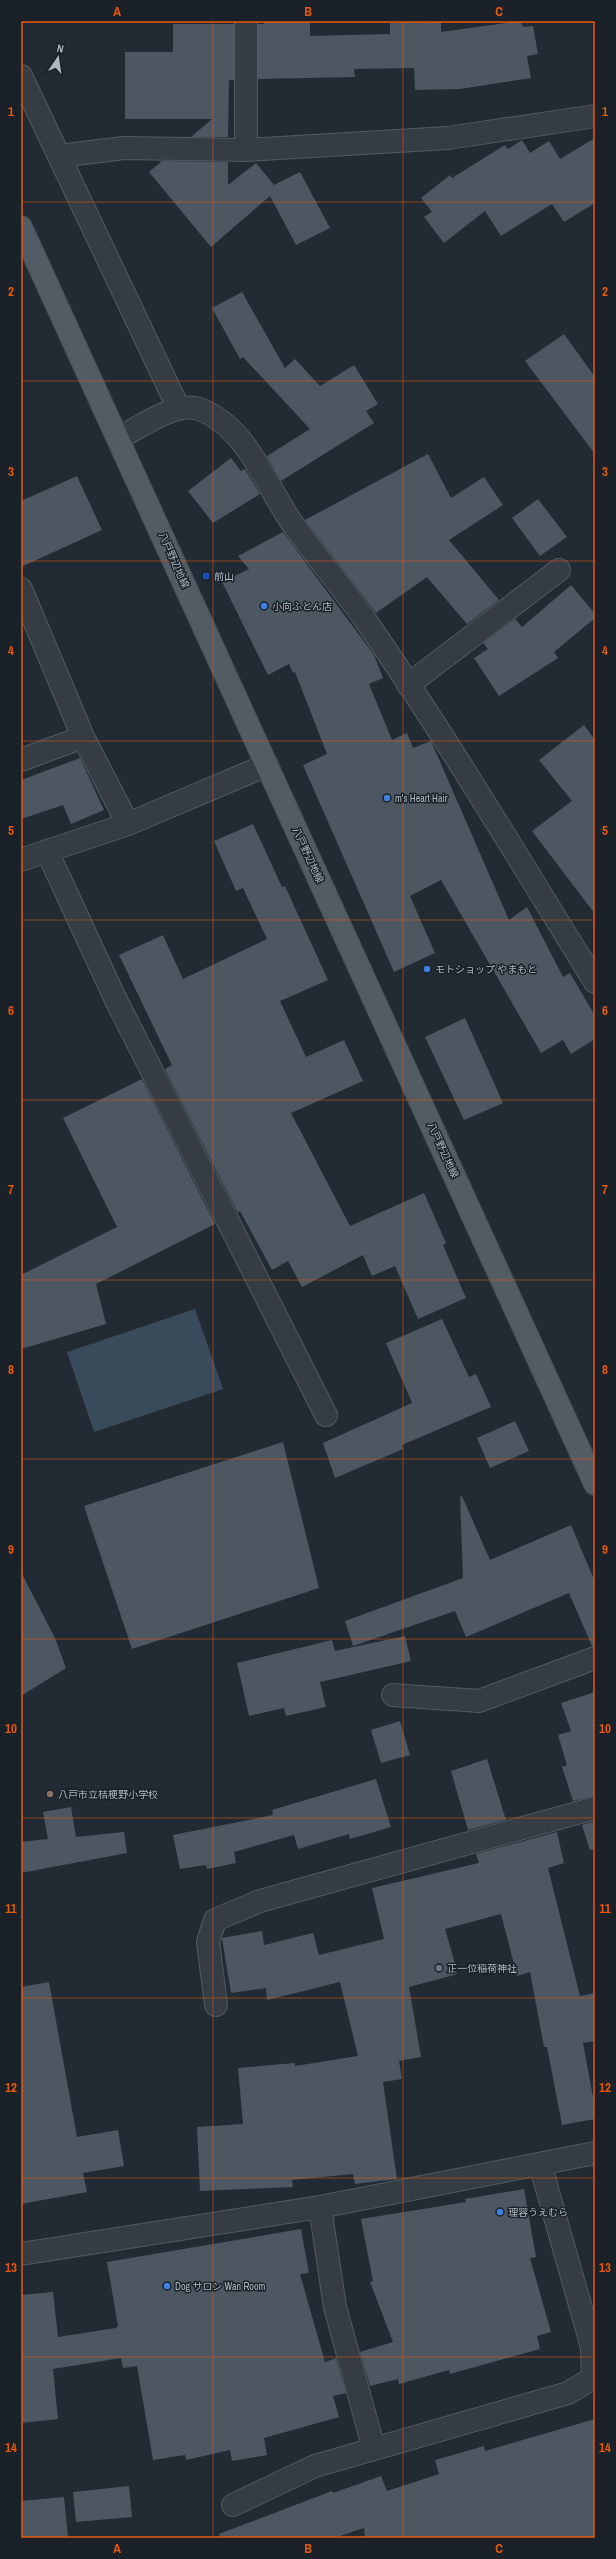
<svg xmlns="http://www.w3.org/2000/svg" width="616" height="2559" font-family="'Archivo Narrow','Noto Sans JP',sans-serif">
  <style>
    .water { fill: #394a5a }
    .building { fill: #4d5761 }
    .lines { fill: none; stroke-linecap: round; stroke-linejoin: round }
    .minor-casing { stroke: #525a62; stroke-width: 24 }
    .major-casing { stroke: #414850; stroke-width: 24 }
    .minor { stroke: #353c44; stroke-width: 22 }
    .major { stroke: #535c64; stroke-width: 22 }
    .grid { fill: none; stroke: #e8590c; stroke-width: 1; stroke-opacity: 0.55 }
    .transit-dot { fill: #1a4fb4; stroke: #1a2128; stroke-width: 1.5 }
    .shop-dot { fill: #3f7fe0; stroke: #1a2128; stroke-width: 1.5 }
    .education-dot { fill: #8d6e63; stroke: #1a2128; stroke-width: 1.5 }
    .worship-dot { fill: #6b7280; stroke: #1a2128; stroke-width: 1.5 }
    .labels { text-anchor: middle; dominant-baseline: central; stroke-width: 3; stroke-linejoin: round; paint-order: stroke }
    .street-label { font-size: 10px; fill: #afb8c1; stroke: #1a2128 }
    .poi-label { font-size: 10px; fill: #afb8c1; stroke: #1a2128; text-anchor: start }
    .neatline { fill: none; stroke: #e8590c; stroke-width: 1.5 }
    .grid-label { font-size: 13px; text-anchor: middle; font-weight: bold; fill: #e8590c }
  </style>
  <rect width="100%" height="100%" fill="#222b33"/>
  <path class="water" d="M195,1309l28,80 -129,43 -27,-80z"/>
  <path class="building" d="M264,21h46v15l80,-2v-11l51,-1v10l80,-11 2,6 10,-1 5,28 -11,2 4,22 -71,11 -45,1 -1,-22 -60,1 1,8 -97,2v-55h6z
    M173,24h61v56h-5l-1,57h-37l21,-18h-87v-67h48z
    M595,138v65l-31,19 -12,-18 -51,32 -16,-25 -41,32 -20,-26 8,-5 -11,-14 29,-23 2,3 53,-33 3,4 14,-9 8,13 19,-12 11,18z
    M162,161l66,1v23l28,-22 18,22 26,-13 30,56 -34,17 -26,-49 -59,51 -62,-75z
    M242,292l43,76 10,-9 25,27 34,-21 24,39 -12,7 8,12 -93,58 -14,-25 43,-27 -67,-72 -3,2 -28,-51z
    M564,334l31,43v77l-70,-93z
    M428,454l23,44 33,-21 19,28 -54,35 50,60 -32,24 -40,-47 -51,36 -71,-93z
    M231,458l10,13 4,-2 15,25 -47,29 -25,-32z
    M77,476l25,54 -81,37v-66z
    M538,499l29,38 -27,19 -28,-38z
    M283,532l91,123 9,23 -14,6 23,56 15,-7 6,15 18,-7 78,179 18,-13 36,70 7,-4 25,43v23l-24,15 -8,-14 -22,13 -100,-173 -31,16 25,57 -41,19 -91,-207 24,-11 -32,-82 -2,1 -4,-9 -21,11 -46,-93 27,-13 -11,-13z
    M571,585l24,29v4l-41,34 4,6 -59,38 -25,-38 14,-9 -5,-6 32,-24 7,8z
    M584,725l11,15v174l-63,-83 40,-30 -33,-41z
    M80,758l24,52 -33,14 -8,-19 -42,14v-39z
    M253,824l29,63 3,-1 43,94 -48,21 26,56 38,-17 19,41 -72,32 59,113 74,-33 22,50 -3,2 23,53 -48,21 -23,-53 -23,10 -9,-21 -61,32 -14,-26 -16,9 -32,-59 -2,2 -73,-144 7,-4 -53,-110 44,-20 20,44 84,-40 -24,-51 -7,3 -22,-50z
    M465,1018l38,85 -39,17 -39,-83z
    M142,1079l73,145 -119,60 10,40 -85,25v-74l96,-48 -54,-109z
    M442,1319l27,58 7,-3 15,33 -89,38 1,4 -68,29 -12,-35 89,-40 -26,-60z
    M515,1421l14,30 -39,17 -13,-30z
    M283,1442l36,146 -187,61 -48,-143z
    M462,1496l28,64 81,-35 24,57v64h-3l-23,-53 -103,44 -11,-26 -102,35 -8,-25 118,-43 -3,-81z
    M21,1572l34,66 11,30 -45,28z
    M405,1636l6,25 -91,21 6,25 -40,9 -2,-8 -35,8 -12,-53 95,-23 3,11z
    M595,1692v104l-22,5 -11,-34 5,-2 -9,-30 13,-4 -10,-28z
    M400,1721l10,34 -29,8 -10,-33z
    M487,1759l19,61 -38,10 -17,-59z
    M376,1779l15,48 -41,12 -1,-5 -51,15 -4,-14 -60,17 2,11 -29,6 -1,-4 -26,4 -7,-34 100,-20 -1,-5z
    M71,1807l5,30 48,-5 3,21 -106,20v-31l27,-3 -5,-27z
    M595,1821v28l-5,1 -8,-25z
    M557,1832l7,31 -16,5 32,128 15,-3v48l-12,2 12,65v11l-33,6 -15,-78h-3l-14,-75 -13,4 -16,-62 -56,15 13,45 -49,13 12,70 -22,4 3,18 -19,3 14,97 -42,5 -2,-10 -61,6 1,7 -93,4 -3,-64 46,-3 -5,-56 57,-5v3l63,-10 -18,-74 -73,18 -1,-12 -35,5 -9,-55 40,-7 2,14 49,-12 6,22 65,-16 -12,-51 107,-25 -3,-9z
    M49,1982l28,155 41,-7 6,36 -41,7 4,19 -66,12v-217z
    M524,2189l12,68 -6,1 21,74 -14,4 3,13 -90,25 -1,-4 -50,14 -1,-5 -28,7 -10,-34 33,-10 -23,-60 3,-1 -12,-62 105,-17 -1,-3z
    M301,2229l8,44 -9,1 25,88 11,-4 10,35 -13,3 6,21 -75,21 3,17 -35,6 -2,-11 -44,10 -1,-5 -32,5 -16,-94 -14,2 -2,-10 -68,11 5,50 -37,4v-128l32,-3 5,45 58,-9 2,-2 -11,-64z
    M595,2419v119h-230l-1,-10 -30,10h-114l-1,-4 113,-43 1,2 48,-17 6,15 52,-17 -4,-14 49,-14 1,5z
    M129,2486l3,31 -56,5 -3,-30z
    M64,2497l4,40 -47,1v-37z"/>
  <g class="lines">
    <defs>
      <path id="minor" d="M246,21v129
        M21,76l157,331
        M59,156l65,-8 122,2 202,-12 147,-22
        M119,438c21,-11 57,-37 80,-29 47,17 65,72 91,111 24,34 52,67 76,101 81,117 154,240 229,361
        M21,589l62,148 45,87
        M408,685l151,-115
        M21,760l62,-23
        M47,851l68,147 211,417
        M21,860l107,-36 139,-59
        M393,1695l86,6 116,-43
        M216,2005l-8,-63 7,-22 45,-19 335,-93
        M320,2207l15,100 39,142
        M21,2254l299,-47 275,-54
        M233,2505l82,-39 253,-73 25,-15 -1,-31 -52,-183"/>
      <path id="major" d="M21,227l574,1257"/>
    </defs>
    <use href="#minor" class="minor-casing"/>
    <use href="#major" class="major-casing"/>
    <use href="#minor" class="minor"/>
    <use href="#major" class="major"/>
  </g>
  <path class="grid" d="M213,21v2517M403,21v2517M21,202h574M21,381h574M21,561h574M21,741h574M21,920h574M21,1100h574M21,1280h574M21,1459h574M21,1639h574M21,1818h574M21,1998h574M21,2178h574M21,2357h574"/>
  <rect class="transit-dot" x="202" y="572" width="8" height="8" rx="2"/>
  <g class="shop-dot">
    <circle cx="264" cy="606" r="4"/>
    <circle cx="387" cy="798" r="4"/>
    <circle cx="427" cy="969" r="4"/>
    <circle cx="500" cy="2212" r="4"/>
    <circle cx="167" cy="2286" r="4"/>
  </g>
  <circle class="education-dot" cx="50" cy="1794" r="4"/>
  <circle class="worship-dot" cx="439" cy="1968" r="4"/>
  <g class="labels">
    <g class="street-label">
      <text transform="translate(174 560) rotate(66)">八戸野辺地線</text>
      <text transform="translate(308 855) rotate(65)">八戸野辺地線</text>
      <text transform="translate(443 1150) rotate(65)">八戸野辺地線</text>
    </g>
    <g class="poi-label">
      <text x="214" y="576">前山</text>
      <text x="272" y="606">小向ふとん店</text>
      <text x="395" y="798">m's Heart Hair</text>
      <text x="435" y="969">モトショップ やまもと</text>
      <text x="58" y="1794">八戸市立桔梗野小学校</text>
      <text x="447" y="1968">正一位稲荷神社</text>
      <text x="508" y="2212">理容うえむら</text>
      <text x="175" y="2286">Dog サロン Wan Room</text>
    </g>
  </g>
  <rect width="616" height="2559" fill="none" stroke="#1a2128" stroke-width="44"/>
  <g transform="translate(58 58) rotate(13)" stroke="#1a2128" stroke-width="3" paint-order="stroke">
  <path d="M0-3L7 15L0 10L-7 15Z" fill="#afb8c1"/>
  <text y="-6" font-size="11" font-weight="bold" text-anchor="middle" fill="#afb8c1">N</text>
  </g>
  <rect x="22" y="22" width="572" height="2515" class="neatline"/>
  <g class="grid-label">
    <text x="117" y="16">A</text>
    <text x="308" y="16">B</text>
    <text x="499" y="16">C</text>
    <text x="11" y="116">1</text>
    <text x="605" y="116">1</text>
    <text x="11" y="296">2</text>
    <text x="605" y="296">2</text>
    <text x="11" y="476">3</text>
    <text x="605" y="476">3</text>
    <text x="11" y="655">4</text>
    <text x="605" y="655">4</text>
    <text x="11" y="835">5</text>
    <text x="605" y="835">5</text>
    <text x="11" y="1015">6</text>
    <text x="605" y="1015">6</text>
    <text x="11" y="1194">7</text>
    <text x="605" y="1194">7</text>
    <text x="11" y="1374">8</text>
    <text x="605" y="1374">8</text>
    <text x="11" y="1554">9</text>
    <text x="605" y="1554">9</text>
    <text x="11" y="1733">10</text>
    <text x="605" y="1733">10</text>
    <text x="11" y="1913">11</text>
    <text x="605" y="1913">11</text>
    <text x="11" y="2092">12</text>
    <text x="605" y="2092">12</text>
    <text x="11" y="2272">13</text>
    <text x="605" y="2272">13</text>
    <text x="11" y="2452">14</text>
    <text x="605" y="2452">14</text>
    <text x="117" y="2553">A</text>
    <text x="308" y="2553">B</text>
    <text x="499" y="2553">C</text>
  </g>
</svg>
